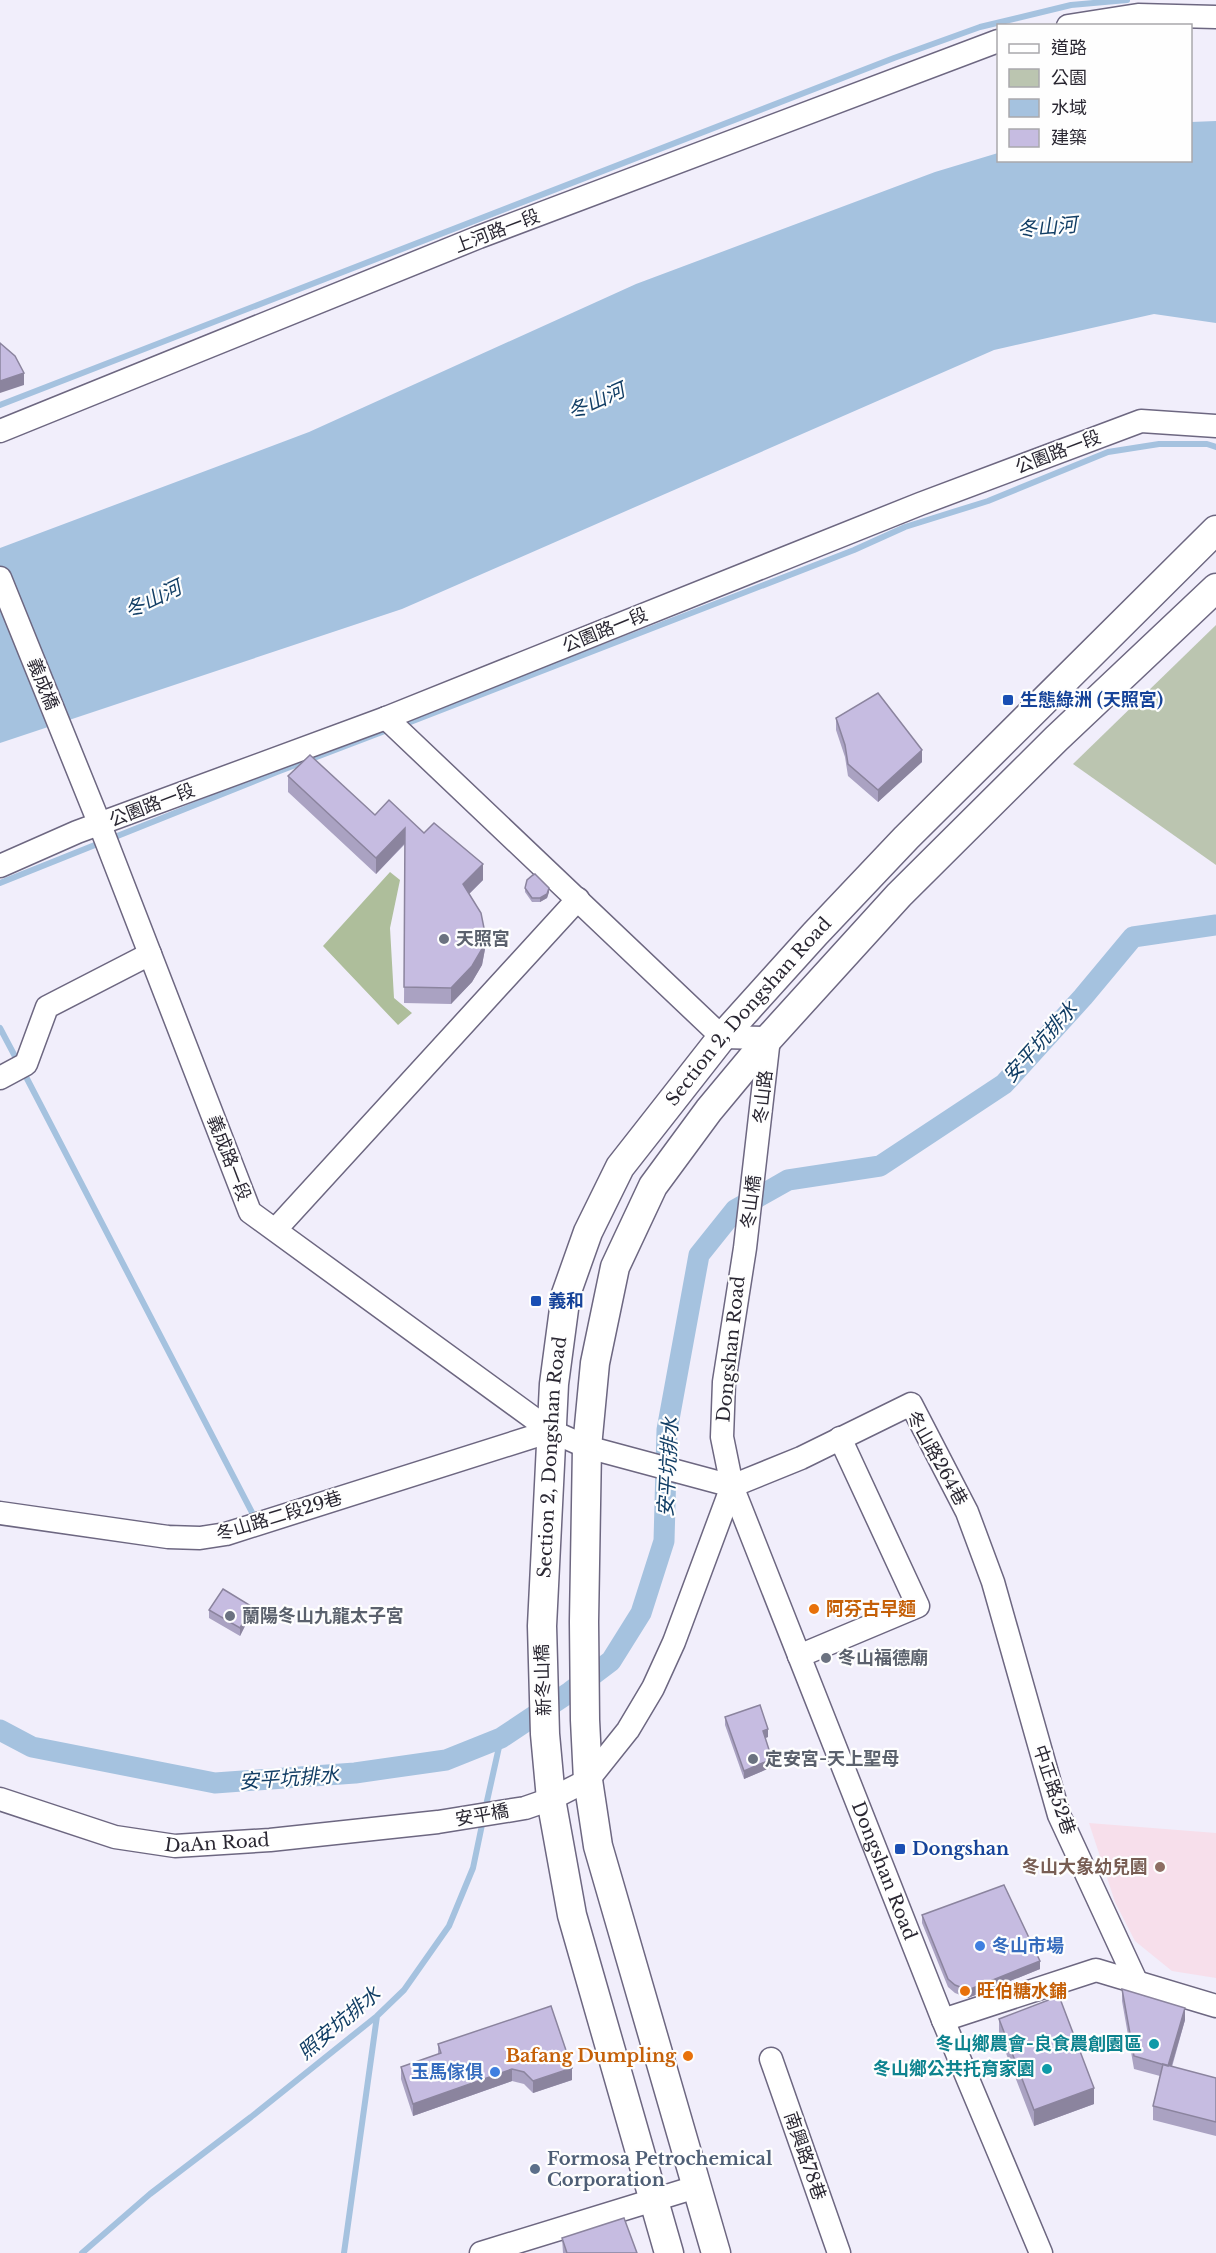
<svg xmlns="http://www.w3.org/2000/svg" width="1216" height="2253" font-family="'Libre Baskerville','Noto Sans TC',serif">
  <style>
    .education { fill: #f7dfeb }
    .green { fill: #bbc5b0 }
    .forest { fill: #aebe9b }
    .water { fill: #a5c2df }
    .lines { fill: none; stroke-linecap: round; stroke-linejoin: round }
    .stream { stroke: #a5c2df; stroke-width: 6 }
    .canal { stroke: #a5c2df; stroke-width: 21 }
    .minor-casing { stroke: #6d6781; stroke-width: 25 }
    .major-casing { stroke: #6d6781; stroke-width: 31 }
    .minor { stroke: #fff; stroke-width: 22 }
    .major { stroke: #fff; stroke-width: 28 }
    .wall { fill: #aaa2c2 }
    .shaded-wall { fill: #8b849e }
    .building { fill: #c6bce1; stroke: #8b849e; stroke-width: 1.5 }
    .transit-dot { fill: #1a4fb4; stroke: #fefefe; stroke-width: 2 }
    .worship-dot { fill: #6b7280; stroke: #fefefe; stroke-width: 2 }
    .food-dot { fill: #e8710a; stroke: #fefefe; stroke-width: 2 }
    .education-dot { fill: #8d6e63; stroke: #fefefe; stroke-width: 2 }
    .shop-dot { fill: #3f7fe0; stroke: #fefefe; stroke-width: 2 }
    .culture-dot { fill: #0f9aa8; stroke: #fefefe; stroke-width: 2 }
    .service-dot { fill: #5c6f8a; stroke: #fefefe; stroke-width: 2 }
    .labels { text-anchor: middle; dominant-baseline: central; stroke-width: 4.5; stroke-linejoin: round; paint-order: stroke }
    .street-label { font-size: 18px; fill: #2a2732; stroke: #fefefe }
    .transit-label { font-size: 18px; font-weight: bold; fill: #164399; stroke: #fefefe; text-anchor: start }
    .worship-label { font-size: 18px; font-weight: bold; fill: #5b616d; stroke: #fefefe; text-anchor: start }
    .food-label { font-size: 18px; font-weight: bold; fill: #c56008; stroke: #fefefe; text-anchor: start }
    .education-label { font-size: 18px; font-weight: bold; fill: #785e54; stroke: #fefefe; text-anchor: end }
    .shop-label { font-size: 18px; font-weight: bold; fill: #366cbe; stroke: #fefefe; text-anchor: start }
    .culture-label { font-size: 18px; font-weight: bold; fill: #0d838f; stroke: #fefefe; text-anchor: end }
    .service-label { font-size: 18px; font-weight: bold; fill: #4e5e75; stroke: #fefefe; text-anchor: start }
    .water-label { font-size: 20px; font-style: italic; fill: #123e65; stroke: #fefefe }
  </style>
  <rect width="100%" height="100%" fill="#f1eefb"/>
  <path class="education" d="M1089,1823l127,10v145l-44,-7 -37,-30 -20,-39z"/>
  <path class="green" d="M1216,625v240l-143,-101z"/>
  <path class="forest" d="M390,872l10,8 -10,48 4,70 18,15 -14,12 -75,-79z"/>
  <path class="water" d="M1216,121v202l-62,-9 -160,36 -592,259 -402,134v-195l309,-116 327,-148 299,-112 63,-19v7h192l1,-38z"/>
  <g class="lines">
    <path class="stream" d="M0,405l894,-347 86,-31 91,-22 56,-5
      M400,726l454,-176 51,-23 83,-26 120,-49 51,-8h48l9,3
      M0,883l277,-111 113,-43
      M0,1028l18,34
      M23,1071l233,449
      M485,1810l16,-72
      M82,2253l68,-59 101,-77 126,-101 27,-26 45,-64 24,-58 10,-48
      M344,2253l33,-237"/>
    <path class="canal" d="M0,1730l32,17 183,36 140,-10 91,-13 55,-22 69,-46 41,-31 30,-48 23,-72 3,-111 32,-175 36,-45 53,-30 92,-14 124,-82 79,-87 50,-60 83,-12"/>
    <defs>
      <g id="minor">
        <path d="M1068,26l70,-11 78,2"/>
        <path d="M0,431l479,-194 519,-196"/>
        <path d="M0,578l100,247 150,387 301,219 36,16 145,39"/>
        <path id="s1" d="M386,718l336,319 47,1 -24,210 -21,134 -2,55 10,49 211,534 98,233"/>
        <path d="M0,866l77,-34 309,-114 534,-214 221,-83 75,5"/>
        <path d="M0,1078l26,-14 21,-57 103,-53"/>
        <path d="M276,1229l302,-330"/>
        <path d="M732,1486l69,-28 110,-54 56,108 26,70 66,233 77,166"/>
        <path d="M0,1513l168,24 32,1 26,-4 325,-103"/>
        <path d="M799,1656l119,-50 -78,-168"/>
        <path id="s2" d="M0,1799l115,38 60,9 95,-6 168,-18 87,-14 26,-9 37,-19 40,-50 25,-42 21,-46 58,-156"/>
        <path d="M943,2020l153,-50 120,36"/>
        <path d="M771,2059l68,194"/>
        <path d="M481,2253l215,-66"/>
      </g>
      <g id="major">
        <path id="s3" d="M669,2253l-97,-338 -21,-116 -6,-65 -3,-108 12,-242 12,-90 22,-62 32,-65 102,-130 93,-103 91,-96 310,-308"/>
        <path d="M716,2253l-118,-407 -10,-66 -3,-60 -1,-98 3,-175 8,-84 20,-96 38,-81 56,-76 60,-72 130,-143 157,-156 160,-151"/>
      </g>
    </defs>
    <use href="#minor" class="minor-casing"/>
    <use href="#major" class="major-casing"/>
    <use href="#minor" class="minor"/>
    <use href="#major" class="major"/>
  </g>
  <path class="wall" d="M836,718l86,44 -44,40 -30,-26 -3,-19 -9,-27z
    M288,776l87,39 49,18 59,47 -14,14 16,55 -3,16 -10,17 -21,22 -47,-1 1,-159 -29,30 -88,-82z
    M525,888l24,4 -2,6 -7,4h-8l-7,-10z
    M209,1610l42,4 -11,22 -31,-18z
    M725,1717l43,20 -3,1 7,29 -28,12 -19,-54z
    M922,1915l118,54 -72,29 -13,-5 -7,-6 -26,-64z
    M1122,1989l63,31 -13,47 44,11v58l-63,-16v-14l7,-30 -26,-7 -12,-68z
    M999,2019l95,85 -60,22 -35,-91z
    M438,2044l134,36 -39,13 -9,-9 -12,-3 -99,35 -12,-37v-12l37,-13z
    M562,2238l75,15h-74z"/>
  <path class="shaded-wall" d="M24,373v12l-24,8v-12z
    M922,750v12l-44,40v-12z
    M405,828v15l-29,31v-16z
    M483,864v16l-20,20v-16z
    M549,888v4l-2,6 -7,4v-4z
    M485,933v16l-3,16 -10,17 -21,22v-16z
    M251,1606v8l-11,22v-8z
    M768,1729v8l-5,2v-8z
    M772,1759v8l-28,12v-8z
    M1040,1961v8l-72,29v-8z
    M1185,2008v12l-17,58v-12z
    M572,2068v12l-39,13v-12z
    M512,2069v12l-99,35v-12z
    M1094,2088v16l-60,22v-16z"/>
  <path class="building" d="M0,343l15,13 9,17 -24,8z
    M878,693l44,57 -44,40 -30,-26 -3,-19 -9,-27z
    M310,755l65,60 14,-15 35,33 10,-10 49,41 -20,20 18,29 4,20 -3,16 -10,17 -21,22 -47,-1 1,-159 -29,30 -88,-82z
    M535,874l14,14 -2,6 -7,4h-8l-7,-10 2,-8 6,-5z
    M223,1589l28,17 -11,22 -31,-18z
    M760,1705l8,24 -5,2 9,28 -28,12 -19,-54z
    M1004,1885l36,76 -72,29 -13,-5 -7,-6 -26,-64z
    M1122,1989l63,19 -17,58 -34,-10z
    M1059,1996l35,92 -60,22 -35,-91z
    M551,2006l21,62 -39,13 -9,-9 -12,-3 -99,35 -12,-37 40,-14 -3,-9z
    M1163,2064l53,14v44l-63,-16z
    M624,2218l13,35h-70l-5,-15z"/>
  <g class="transit-dot">
    <rect x="1002" y="694" width="12" height="12" rx="3"/>
    <rect x="530" y="1295" width="12" height="12" rx="3"/>
    <rect x="894" y="1843" width="12" height="12" rx="3"/>
  </g>
  <g class="worship-dot">
    <circle cx="444" cy="939" r="6"/>
    <circle cx="230" cy="1616" r="6"/>
    <circle cx="826" cy="1658" r="6"/>
    <circle cx="753" cy="1759" r="6"/>
  </g>
  <g class="food-dot">
    <circle cx="814" cy="1609" r="6"/>
    <circle cx="965" cy="1991" r="6"/>
    <circle cx="688" cy="2056" r="6"/>
  </g>
  <circle class="education-dot" cx="1160" cy="1867" r="6"/>
  <g class="shop-dot">
    <circle cx="980" cy="1946" r="6"/>
    <circle cx="495" cy="2072" r="6"/>
  </g>
  <g class="culture-dot">
    <circle cx="1154" cy="2044" r="6"/>
    <circle cx="1047" cy="2069" r="6"/>
  </g>
  <circle class="service-dot" cx="535" cy="2169" r="6"/>
  <g class="labels">
    <g class="street-label">
      <text transform="translate(497 231) rotate(-21)">上河路一段</text>
      <text transform="translate(1058 452) rotate(-21)">公園路一段</text>
      <text transform="translate(605 630) rotate(-22)">公園路一段</text>
      <text transform="translate(43 684) rotate(68)">義成橋</text>
      <text transform="translate(152 805) rotate(-21)">公園路一段</text>
      <text stroke="none"><textPath href="#s3" startOffset="1316">Section 2, Dongshan Road</textPath></text>
      <text transform="translate(763 1097) rotate(-84)">冬山路</text>
      <text transform="translate(229 1158) rotate(69)">義成路一段</text>
      <text transform="translate(751 1202) rotate(-83)">冬山橋</text>
      <text transform="translate(731 1349) rotate(-84)">Dongshan Road</text>
      <text stroke="none"><textPath href="#s3" startOffset="812">Section 2, Dongshan Road</textPath></text>
      <text transform="translate(937 1458) rotate(61)">冬山路264巷</text>
      <text transform="translate(279 1516) rotate(-17)">冬山路二段29巷</text>
      <text transform="translate(543 1680) rotate(-92)">新冬山橋</text>
      <text transform="translate(1054 1790) rotate(71)">中正路52巷</text>
      <text transform="translate(482 1815) rotate(-10)">安平橋</text>
      <text stroke="none"><textPath href="#s2" startOffset="224">DaAn Road</textPath></text>
      <text stroke="none"><textPath href="#s1" startOffset="1376">Dongshan Road</textPath></text>
      <text transform="translate(805 2156) rotate(71)">南興路78巷</text>
    </g>
    <g class="transit-label">
      <text x="1020" y="700">生態綠洲 (天照宮)</text>
      <text x="548" y="1301">義和</text>
      <text x="912" y="1849">Dongshan</text>
    </g>
    <g class="worship-label">
      <text x="456" y="939">天照宮</text>
      <text x="242" y="1616">蘭陽冬山九龍太子宮</text>
      <text x="838" y="1658">冬山福德廟</text>
      <text x="765" y="1759">定安宮-天上聖母</text>
    </g>
    <g class="food-label">
      <text x="826" y="1609">阿芬古早麵</text>
      <text x="977" y="1991">旺伯糖水鋪</text>
      <text x="676" y="2056" text-anchor="end">Bafang Dumpling</text>
    </g>
    <g class="education-label">
      <text x="1148" y="1867">冬山大象幼兒園</text>
    </g>
    <g class="shop-label">
      <text x="992" y="1946">冬山市場</text>
      <text x="483" y="2072" text-anchor="end">玉馬傢俱</text>
    </g>
    <g class="culture-label">
      <text x="1142" y="2044">冬山鄉農會-良食農創園區</text>
      <text x="1035" y="2069">冬山鄉公共托育家園</text>
    </g>
    <g class="service-label">
      <text x="547" y="2159">Formosa Petrochemical<tspan x="547" dy="21">Corporation</tspan></text>
    </g>
    <g class="water-label">
      <text transform="translate(1047 227) rotate(-5)">冬山河</text>
      <text transform="translate(596 401) rotate(-24)">冬山河</text>
      <text transform="translate(153 599) rotate(-26)">冬山河</text>
      <text transform="translate(1040 1042) rotate(-48)">安平坑排水</text>
      <text transform="translate(668 1467) rotate(-87)">安平坑排水</text>
      <text transform="translate(289 1778) rotate(-4)">安平坑排水</text>
      <text transform="translate(339 2023) rotate(-40)">照安坑排水</text>
    </g>
  </g>
  <rect x="997" y="24" width="195" height="138" fill="#fefefe" stroke="#a9a8ac" stroke-width="1.5"/>
  <rect x="1009" y="44" width="30" height="9" fill="#ffffff" stroke="#a9a8ac" stroke-width="1.5"/>
  <text x="1051" y="54" font-size="18" fill="#2a2732">道路</text>
  <rect x="1009" y="69" width="30" height="18" fill="#bbc5b0" stroke="#a9a8ac" stroke-width="1.5"/>
  <text x="1051" y="84" font-size="18" fill="#2a2732">公園</text>
  <rect x="1009" y="99" width="30" height="18" fill="#a5c2df" stroke="#a9a8ac" stroke-width="1.5"/>
  <text x="1051" y="114" font-size="18" fill="#2a2732">水域</text>
  <rect x="1009" y="129" width="30" height="18" fill="#c6bce1" stroke="#a9a8ac" stroke-width="1.5"/>
  <text x="1051" y="144" font-size="18" fill="#2a2732">建築</text>
</svg>
